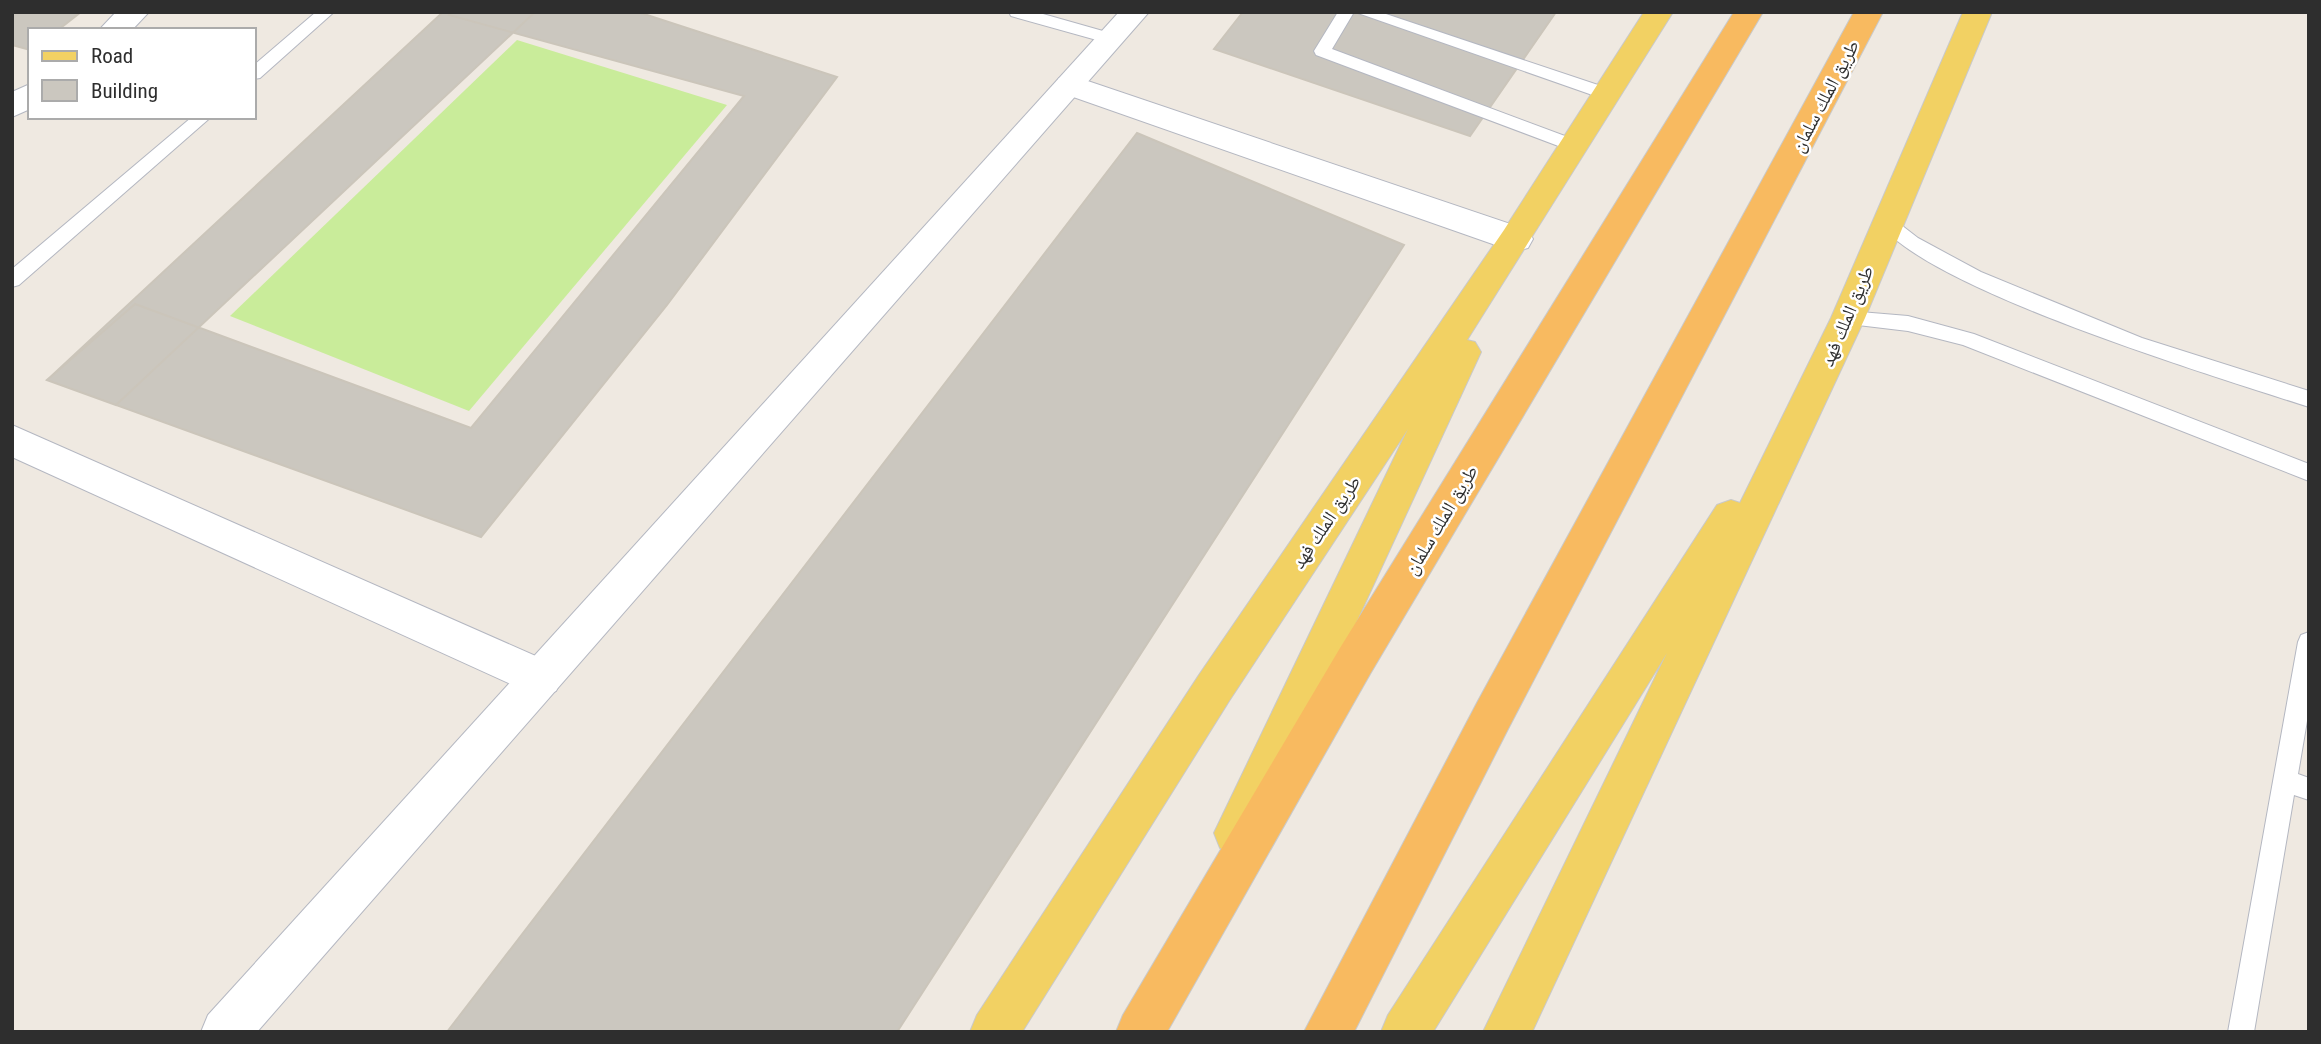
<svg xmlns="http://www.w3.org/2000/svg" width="2321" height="1044" font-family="'Roboto Condensed','Noto Naskh Arabic',sans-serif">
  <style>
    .pitch { fill: #c9ec9a }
    .building { fill: #cbc7bf; stroke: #cbc5ba; stroke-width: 2 }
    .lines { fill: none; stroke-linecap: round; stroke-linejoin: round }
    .service-casing { stroke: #b4b7c1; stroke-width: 2 }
    .minor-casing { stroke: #b4b7c1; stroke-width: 2 }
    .tertiary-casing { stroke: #b4b7c1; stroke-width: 2 }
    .primary-casing { stroke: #c9c9c9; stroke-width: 2 }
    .trunk-casing { stroke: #c9c9c9; stroke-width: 2 }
    .service { fill: #fff; fill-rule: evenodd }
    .minor { fill: #fff; fill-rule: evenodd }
    .tertiary { fill: #fff; fill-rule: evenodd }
    .primary { fill: #f2d163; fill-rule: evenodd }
    .trunk { fill: #f8ba60; fill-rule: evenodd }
    .labels { text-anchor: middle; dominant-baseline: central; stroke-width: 5; stroke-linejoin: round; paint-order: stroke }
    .street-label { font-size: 19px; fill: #2e2e2e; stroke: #fff }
  </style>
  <rect width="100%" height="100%" fill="#efe9e1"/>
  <path class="pitch" d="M517,40l210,65 -258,306 -239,-95z"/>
  <path class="building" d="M12,12h69l-23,18h-28v20l-18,-5z
    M443,12h92l-419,393 -69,-25z
    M451,12h187l199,65 -170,228 -186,232 -434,-157 88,-76 336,124 273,-332 -295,-81z
    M1243,12h313l-86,124 -256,-87z
    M1137,133l267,112 -507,787h-450z"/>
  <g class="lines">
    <defs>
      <path id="service" d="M316,12h18l-74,66 -6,1v-14z
        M1009,12h27l81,23 2,4 -8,5 -100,-28z
        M1338,12h16l-22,37 249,93 3,4 -3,4h-12l-253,-95 -2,-4z
        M1355,12h25l233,78 2,4 -8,6 -6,-2z
        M192,117h19l-192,168 -7,2v-18z
        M1887,214l31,24 63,34 161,66 167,53v16c-83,-27 -392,-120 -431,-187z
        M1848,311l60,5 66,18 335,130v17l-346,-136 -55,-14 -67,-8 -2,-5 2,-5z
        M2309,632v77l-11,65 11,4v22l-15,-5 -40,237h-26l70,-390 3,-7z"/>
      <path id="minor" d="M116,12h33l-17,18h-33z
        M1070,75l458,155 5,9 -5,9 -12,3 -12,-3 -445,-156 -4,-7 4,-7z
        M30,84v25l-18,8v-25z
        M12,425l544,240 6,13 -6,13 -15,6 -15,-6 -514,-234z"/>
      <path id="tertiary" d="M1119,12h30l-892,1020h-56l7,-17z"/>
      <path id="primary" d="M1644,12h29l-206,328 8,2 6,10 -229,496 -16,7 -16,-7 -6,-15 194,-404 -179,272 -207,331h-52l7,-17 222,-340 305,-445z
        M1963,12h29l-127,306 -333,714h-49l184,-379 -234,379h-52l7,-17 329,-510 14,-5 9,3 91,-185z"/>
      <path id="trunk" d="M1734,12h29l-393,662 -203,358h-51l7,-17 217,-367z
        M1854,12h29l-375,717 -154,303h-50l174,-331z"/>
    </defs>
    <use href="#service" class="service-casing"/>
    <use href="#minor" class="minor-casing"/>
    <use href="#tertiary" class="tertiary-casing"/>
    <use href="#primary" class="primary-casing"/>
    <use href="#trunk" class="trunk-casing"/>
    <use href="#service" class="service"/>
    <use href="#minor" class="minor"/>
    <use href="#tertiary" class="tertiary"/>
    <use href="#primary" class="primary"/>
    <use href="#trunk" class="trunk"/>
  </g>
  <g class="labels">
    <g class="street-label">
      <text transform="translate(1825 96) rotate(-62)">طريق الملك سلمان</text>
      <text transform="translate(1847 316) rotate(-67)">طريق الملك فهد</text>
      <text transform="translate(1441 520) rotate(-59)">طريق الملك سلمان</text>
      <text transform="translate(1326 522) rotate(-56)">طريق الملك فهد</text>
    </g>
  </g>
  <rect width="2321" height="1044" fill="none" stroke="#2e2e2e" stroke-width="28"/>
  <rect x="28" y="28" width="228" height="91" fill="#ffffff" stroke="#ababab" stroke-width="2"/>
  <rect x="42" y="51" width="35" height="10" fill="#f2d163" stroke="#ababab" stroke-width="2"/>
  <text x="91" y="63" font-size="21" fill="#2e2e2e">Road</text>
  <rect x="42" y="80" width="35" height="21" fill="#cbc7bf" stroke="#ababab" stroke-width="2"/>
  <text x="91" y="98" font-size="21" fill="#2e2e2e">Building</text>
</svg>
